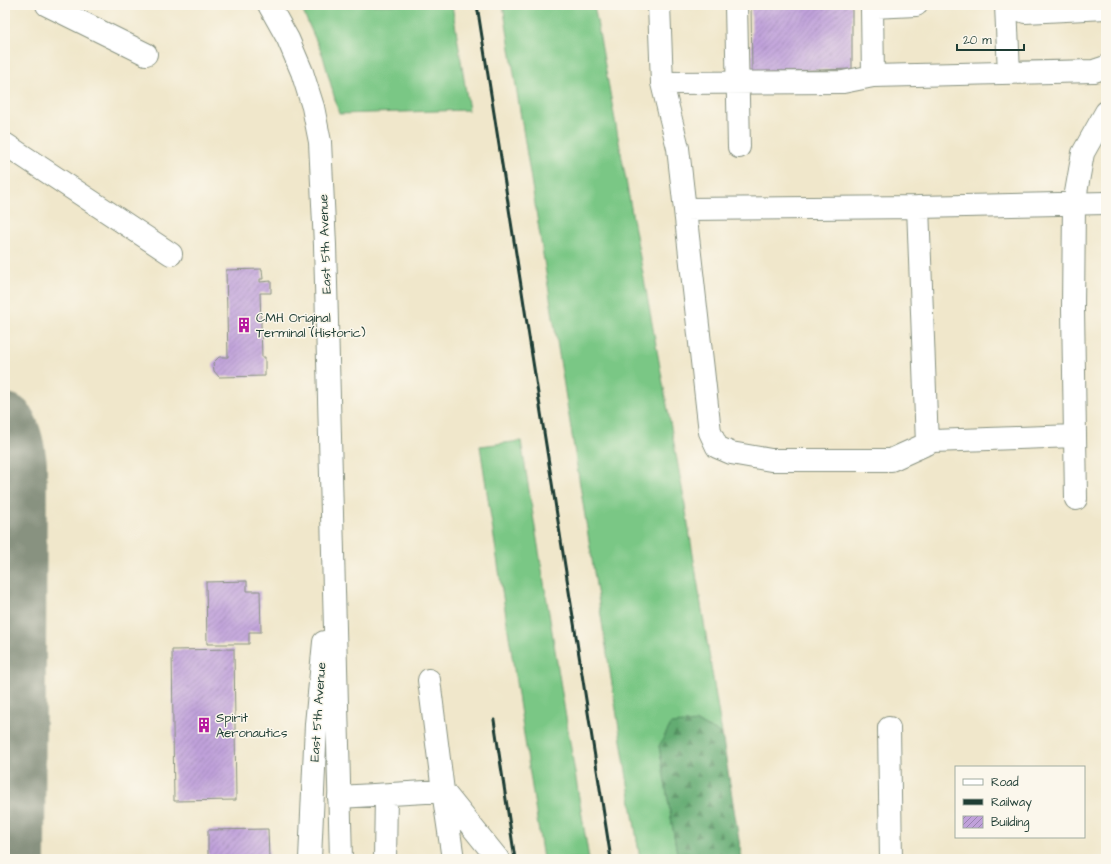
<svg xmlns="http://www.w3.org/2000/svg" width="1111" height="864" font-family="'Architects Daughter',sans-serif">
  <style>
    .grass { fill: #7ac785; stroke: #4c825c }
    .forest { fill: url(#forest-firs); stroke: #417453 }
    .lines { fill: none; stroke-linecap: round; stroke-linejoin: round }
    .taxiway { stroke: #889280; stroke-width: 60 }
    .building { fill: url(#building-hatch) }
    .minor-casing { stroke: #889280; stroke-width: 24 }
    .major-casing { stroke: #889280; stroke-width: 24 }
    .minor { stroke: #fff; stroke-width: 22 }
    .major { stroke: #fff; stroke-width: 22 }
    .rail { stroke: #1f3d34; stroke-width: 3 }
    .labels { text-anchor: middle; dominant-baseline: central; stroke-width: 3; stroke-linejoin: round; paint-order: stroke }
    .street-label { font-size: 13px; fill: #1f3d34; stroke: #fbf7ec }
    .poi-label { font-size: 13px; fill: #1f3d34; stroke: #fbf7ec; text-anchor: start }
  </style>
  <defs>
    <pattern id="forest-firs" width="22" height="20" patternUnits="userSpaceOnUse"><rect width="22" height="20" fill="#63ac72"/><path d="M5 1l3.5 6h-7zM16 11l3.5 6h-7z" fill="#518d5e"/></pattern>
    <pattern id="building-hatch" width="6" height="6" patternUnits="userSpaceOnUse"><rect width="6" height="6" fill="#c0a1da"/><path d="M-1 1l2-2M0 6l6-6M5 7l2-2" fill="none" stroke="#9b84b2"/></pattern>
  </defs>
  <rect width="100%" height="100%" fill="#fbf7ec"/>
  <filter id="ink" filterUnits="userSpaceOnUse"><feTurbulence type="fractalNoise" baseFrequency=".025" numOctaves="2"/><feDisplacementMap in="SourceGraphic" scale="8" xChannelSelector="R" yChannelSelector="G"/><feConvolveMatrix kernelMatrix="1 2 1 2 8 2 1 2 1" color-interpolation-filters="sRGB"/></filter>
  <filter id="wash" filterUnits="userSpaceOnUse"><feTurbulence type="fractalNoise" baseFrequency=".012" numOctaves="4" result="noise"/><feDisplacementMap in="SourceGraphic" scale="16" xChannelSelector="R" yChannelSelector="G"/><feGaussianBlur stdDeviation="0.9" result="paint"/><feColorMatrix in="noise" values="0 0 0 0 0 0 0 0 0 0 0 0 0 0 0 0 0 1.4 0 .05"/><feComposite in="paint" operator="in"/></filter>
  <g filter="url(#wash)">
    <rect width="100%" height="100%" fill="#f0e7cb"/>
    <path class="grass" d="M300,5h152l17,105 -130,4 -16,-58z
      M503,5h91l89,488 39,241 -25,-12 -38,24 19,113h-38z
      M521,441l68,418h-46l-63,-413z"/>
    <path class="forest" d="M697,722l25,12 20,125h-64l-19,-113 12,-22z"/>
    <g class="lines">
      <path class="taxiway" d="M5,423c8,12 10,27 12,41l-2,395"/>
    </g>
    <g id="blocks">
      <path class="building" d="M751,5h101v64l-100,3z
        M262,269l1,10h-3v3l11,-1v12h-11l2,64h3v19l-46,1 -5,-6 -1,-8 6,-6h9l-2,-87z
        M247,581v10h13l1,41h-12v12h-42l-1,-62z
        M234,649l2,151 -62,1 -2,-151z
        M268,829l1,30h-61v-29z"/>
    </g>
  </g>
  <g filter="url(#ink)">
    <use href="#blocks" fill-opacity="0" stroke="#889280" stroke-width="1"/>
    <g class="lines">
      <defs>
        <path id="minor" d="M47,5l99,49
          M659,5l3,78 16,65 32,284 7,15 14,6 40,7h120l42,-19 142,-5
          M736,5l3,142
          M916,5l-44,2 1,69 221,-5 12,-4
          M1006,5l3,68
          M1008,5l17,7 81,-4
          M662,83l181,-1 30,-6
          M5,144l166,110
          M685,209l233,-2
          M927,444l-9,-237 188,-4
          M1076,499l-3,-190 1,-105 9,-51 23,-41
          M429,680l14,111 55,68
          M889,728l2,131
          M339,797l104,-6 10,68
          M385,859l1,-64"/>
        <path id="major" d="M269,5l19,34 14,33 11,35 7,35 5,103 16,614
          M310,859l6,-135 8,-82"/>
      </defs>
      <use href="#minor" class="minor-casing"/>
      <use href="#major" class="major-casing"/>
      <use href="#minor" class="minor"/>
      <use href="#major" class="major"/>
      <path class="rail" d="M477,5l134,854
        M494,720l21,139"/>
    </g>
  </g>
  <defs>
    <symbol id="building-bare" viewBox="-9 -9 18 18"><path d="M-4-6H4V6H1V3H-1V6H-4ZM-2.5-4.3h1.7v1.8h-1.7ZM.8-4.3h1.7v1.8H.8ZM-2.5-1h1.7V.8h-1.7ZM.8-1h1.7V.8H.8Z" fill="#b5179e" stroke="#fbf7ec" stroke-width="2.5" paint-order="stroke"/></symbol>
  </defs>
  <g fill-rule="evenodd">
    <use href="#building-bare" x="233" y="314" width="22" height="22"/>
    <use href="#building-bare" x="193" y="714" width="22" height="22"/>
  </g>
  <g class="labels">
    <g class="street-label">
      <text transform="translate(325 244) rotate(-92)">East 5th Avenue</text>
      <text transform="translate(318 712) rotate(-86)">East 5th Avenue</text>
    </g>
    <g class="poi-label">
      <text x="256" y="318">CMH Original<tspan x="256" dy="15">Terminal (Historic)</tspan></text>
      <text x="216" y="718">Spirit<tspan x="216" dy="15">Aeronautics</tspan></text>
    </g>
  </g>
  <rect width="1111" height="864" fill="none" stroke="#fbf7ec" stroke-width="20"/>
  <rect x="955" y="766" width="130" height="72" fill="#fbf7ec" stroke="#a3ada2"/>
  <rect x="963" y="779" width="20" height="6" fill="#ffffff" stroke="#a3ada2"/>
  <text x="991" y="786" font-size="12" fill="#1f3d34">Road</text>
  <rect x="963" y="799" width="20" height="6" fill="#1f3d34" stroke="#a3ada2"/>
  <text x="991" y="806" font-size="12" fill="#1f3d34">Railway</text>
  <rect x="963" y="816" width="20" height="12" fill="url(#building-hatch)" stroke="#a3ada2"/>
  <text x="991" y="826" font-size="12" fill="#1f3d34">Building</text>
  <path d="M957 44v6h67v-6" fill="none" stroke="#1f3d34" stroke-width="2"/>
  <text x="963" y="44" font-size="12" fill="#1f3d34" stroke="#fbf7ec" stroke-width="3" paint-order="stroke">20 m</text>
</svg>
